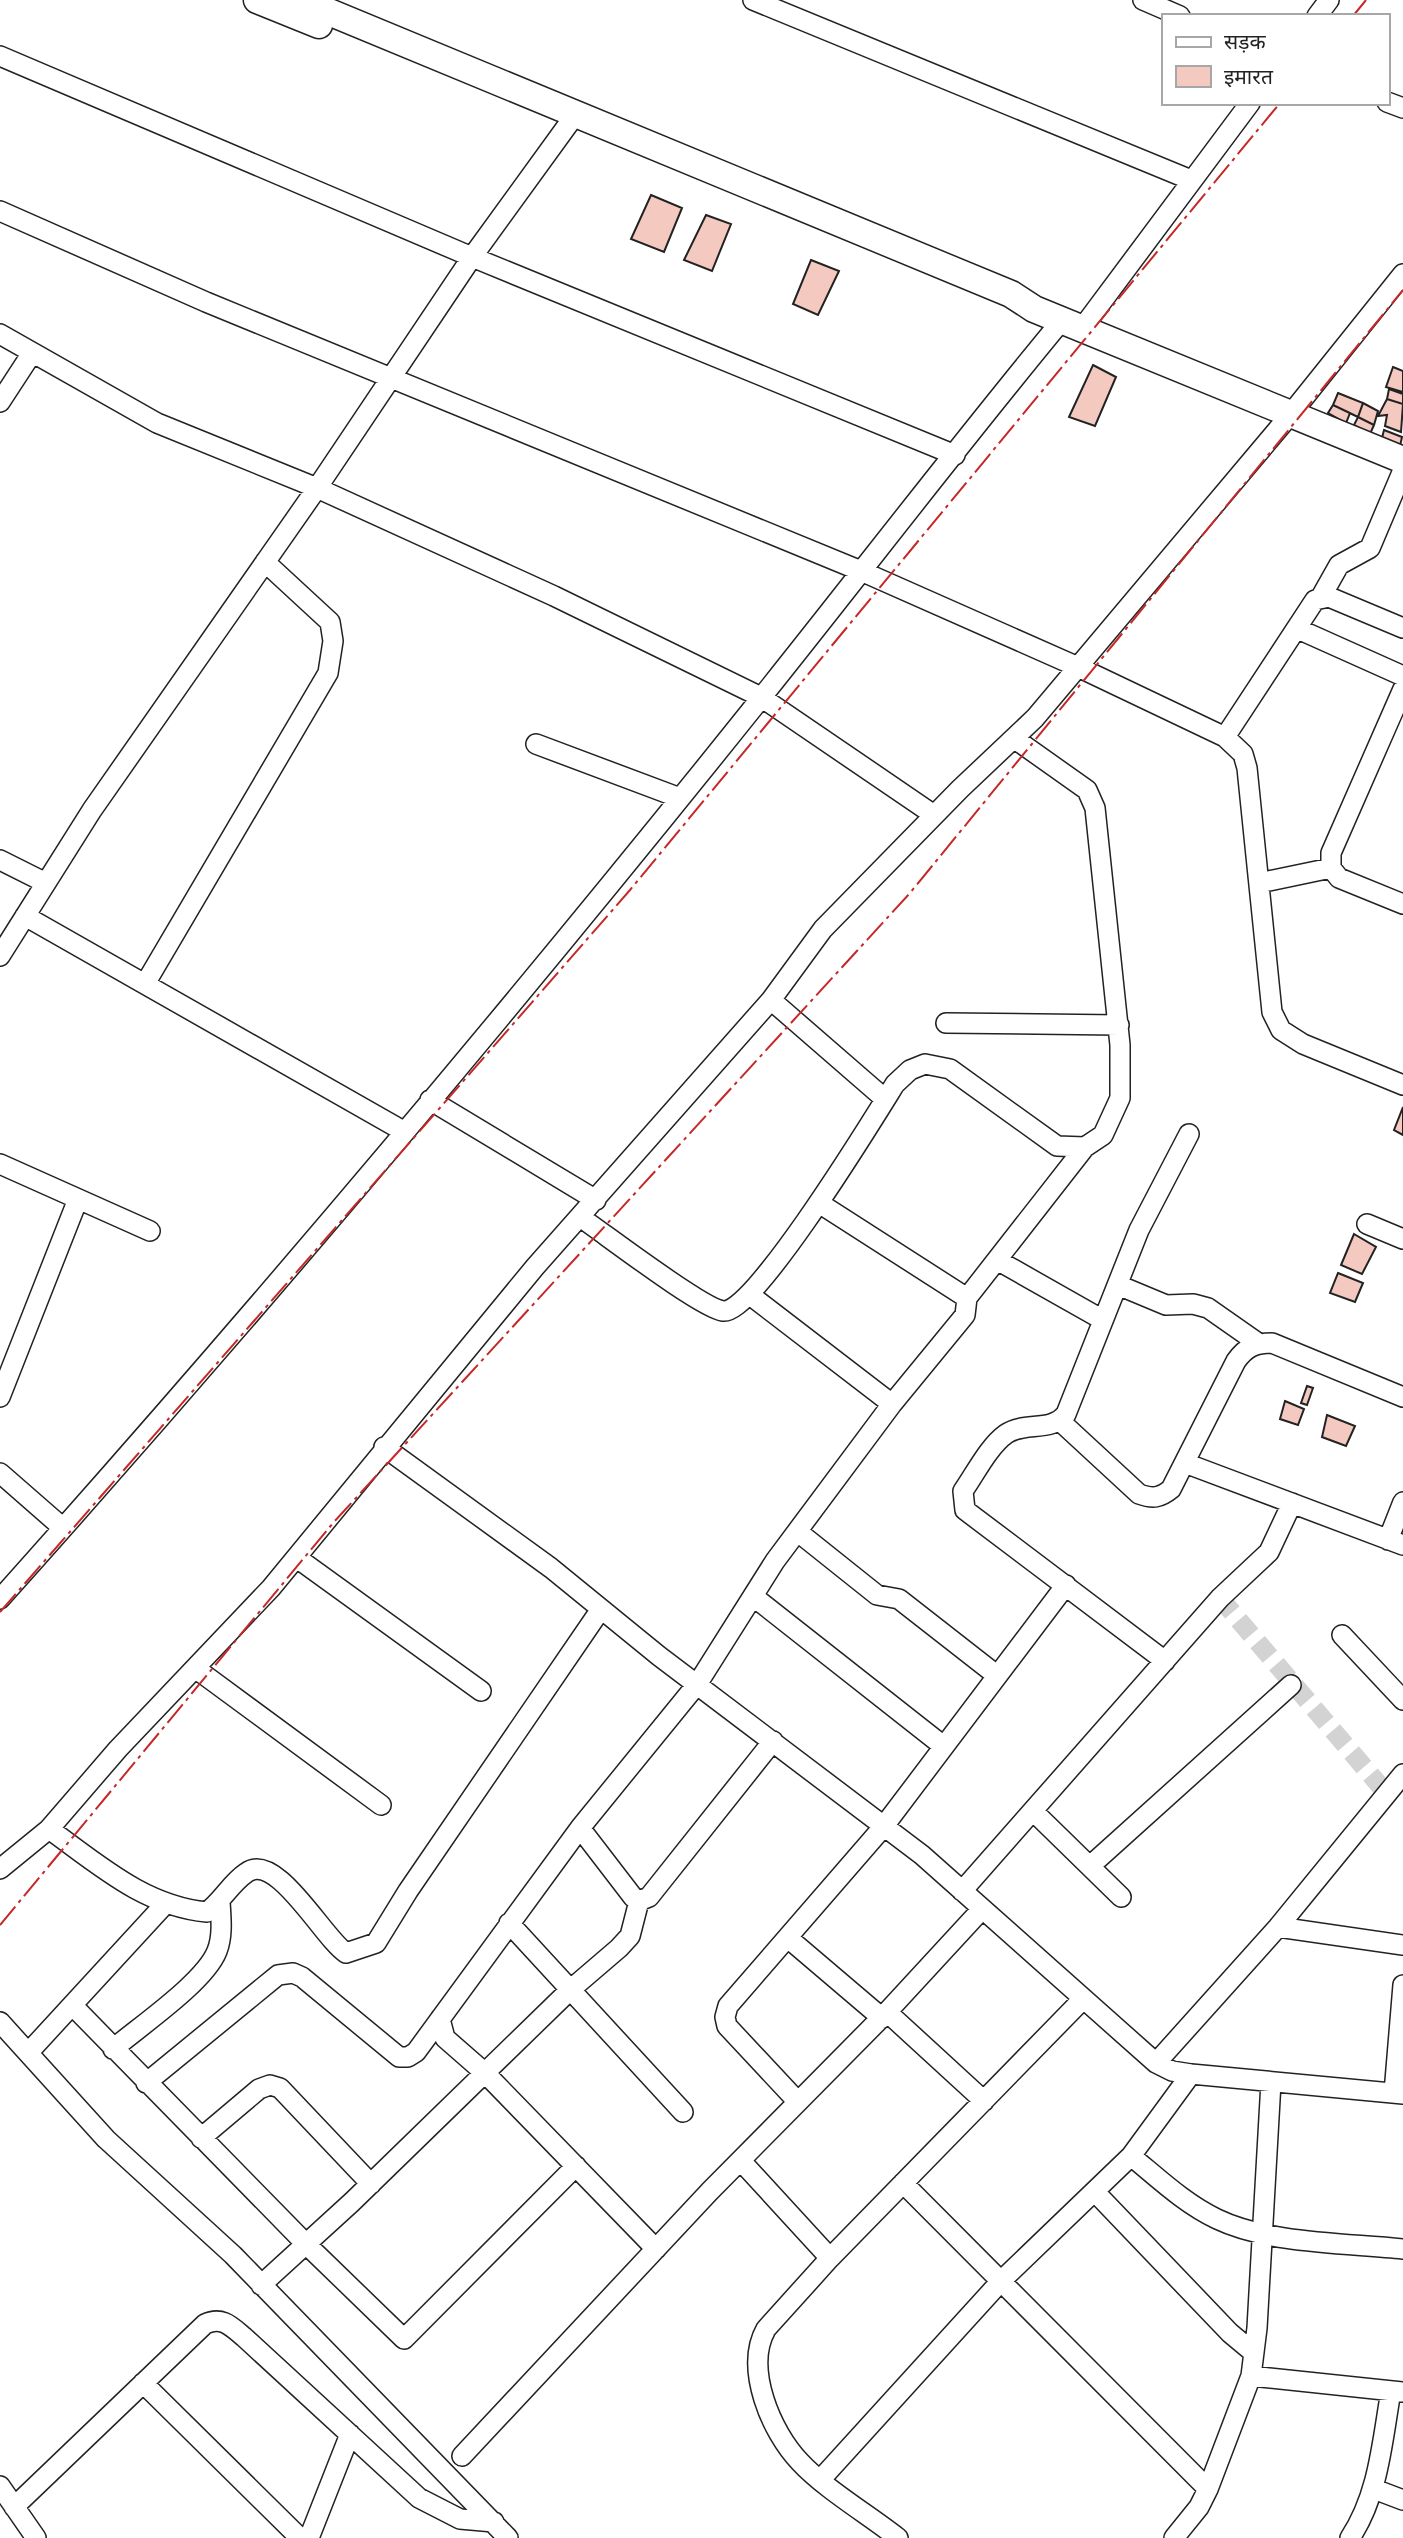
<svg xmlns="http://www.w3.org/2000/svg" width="1403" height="2538" font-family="'IBM Plex Sans','Noto Sans Devanagari',sans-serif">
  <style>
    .building { fill: #f3c9c0; stroke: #222; stroke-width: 2 }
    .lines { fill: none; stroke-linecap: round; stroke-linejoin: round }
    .street-tunnel { stroke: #d3d3d3; stroke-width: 19; stroke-dasharray: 19 10; stroke-linecap: butt }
    .street-casing { stroke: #222; stroke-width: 22 }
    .secondary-casing { stroke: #222; stroke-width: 29 }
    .street { stroke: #fff; stroke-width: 19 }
    .secondary { stroke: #fff; stroke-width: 26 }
    .power { stroke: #c62828; stroke-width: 2; stroke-dasharray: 24 5 3.5 5; stroke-linecap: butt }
  </style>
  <rect width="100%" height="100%" fill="#fff"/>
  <path class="building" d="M651,195l31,13 -18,44 -33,-13z
    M706,215l25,9 -19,47 -28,-11z
    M811,260l28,11 -21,44 -25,-11z
    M1093,365l23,12 -21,49 -26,-9z
    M1393,367l10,4v21l-17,-5z
    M1389,389l14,5v10l-16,-5z
    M1338,393l25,10 -5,14 -25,-12z
    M1387,399l16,5 -2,28 -16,-6 2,-11 -9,1z
    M1363,403l15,8 -4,14 -16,-8z
    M1333,405l17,8 -4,10 -18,-10z
    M1358,417l16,8 -4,9 -16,-9z
    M1384,430l18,7 -2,9 -18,-8z
    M1403,1107v28l-9,-5z
    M1354,1234l22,13 -14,27 -21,-9z
    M1338,1273l25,10 -8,19 -25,-9z
    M1307,1386l6,2 -6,17 -6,-2z
    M1285,1401l19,8 -6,16 -18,-6z
    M1327,1415l28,11 -9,20 -24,-9z"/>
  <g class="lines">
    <path class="street-tunnel" d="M1220,1598l167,196"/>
    <defs>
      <path id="street" d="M753,0l438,180
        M1143,0l37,16
        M1317,16l12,-16
        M0,56l472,201 483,198
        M1387,102l16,6
        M0,211l206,91 655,269 217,96 147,70 18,17 4,14 25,244 9,18 22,14 100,41
        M1083,327l167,-224
        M0,334l157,89 160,65 237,108 207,101 173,118
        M0,402l32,-49
        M1321,597l18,-32 31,-17 33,-78
        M1298,629l105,47
        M1403,689l-72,164v15l8,10 64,26
        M1225,737l90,-137 14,-3 74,31
        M536,744l144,54
        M0,860l46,23
        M1259,883l72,-15
        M25,916l380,216
        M0,956l92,-146 225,-322 155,-231 103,-142
        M145,984l183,-311 5,-32 -3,-19 -65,-60
        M771,1000l114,99
        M946,1023l173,2
        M430,1100l166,100
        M0,1164l150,67
        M580,1217c25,17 121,91 143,94 30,5 152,-195 172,-227l15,-14 15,-6 25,5 107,77 28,1 18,-12 17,-37v-53l-25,-237 -8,-18 -72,-51
        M1367,1224l36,15
        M997,1260l106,60
        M1118,1285l48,20 27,-1 15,4 50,35
        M750,1295l142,109
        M967,1298l118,-151
        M0,1397l78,-198
        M1060,1421l79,73c14,5 21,4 32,-5l65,-128c10,-14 19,-18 36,-18l131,54
        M384,1447l167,121 108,88 263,199 234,208 16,8 19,3 212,20
        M1185,1463l218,82
        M0,1473l63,55
        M798,1532l79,63 22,4 96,75
        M1388,1540l15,-38
        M297,1558l184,133
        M754,1597l188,148
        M0,1599c262,-293 515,-594 761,-901 101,-126 199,-255 302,-379
        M1342,1635l61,65
        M1165,1661l-200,-151 -2,-19c12,-17 26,-45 43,-57 19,-13 45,-1 60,-20l73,-184 50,-96
        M195,1668l186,137
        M1033,1811l88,86
        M580,1828l53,69 6,4 10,-4 124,-156
        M49,1829c49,35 95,77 158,83 15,-11 24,-29 39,-39 30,-23 77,65 100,80l30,-10 32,-52 193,-282
        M1090,1866l201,-181
        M0,1869l49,-40 69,-80 153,-161 264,-321 236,-267 52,-71 137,-140 75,-71 255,-303 113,-141
        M962,1891l258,-293 49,-46 23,-49
        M509,1923l174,189
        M1278,1927l125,18
        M788,1938l94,80
        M72,2005l234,239 98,95 172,-173
        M887,2012l97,89
        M440,2019l5,19 40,35 171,176
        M0,2022l106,117 127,116 275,283
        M113,2049c27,-23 92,-67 104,-98 6,-15 4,-33 3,-49
        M28,2053l138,-150
        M1156,2063l122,-136 125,-153
        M146,2083l132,-108 15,-2 9,4 97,80h9l8,-5 164,-224 118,-145 77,-122 117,-157 73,-89 2,-17 -148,-95
        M1394,2093l9,-108
        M798,2102l-71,-76 -2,-9 3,-11 156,-180 182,-241
        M201,2138l58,-49 11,-4 10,3 91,96
        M1131,2156c27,22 54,48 86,63 52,25 129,24 186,30
        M741,2161l89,97
        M903,2183l305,306
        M1096,2193l134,140 24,20
        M261,2285l91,-83 218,-212 49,-42 11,-12 9,-35
        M1251,2376l152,16
        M143,2383l157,155
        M462,2456l248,-265 177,-179 95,-103
        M821,2479l180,-198 130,-125 60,-82
        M0,2486l36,52
        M1374,2489l29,11
        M14,2507l191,-183c17,-8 26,2 39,13l175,161 41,21 34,3
        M309,2538l41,-104
        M898,2538c-29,-23 -73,-49 -98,-76 -29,-30 -56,-94 -34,-133l64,-71 253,-259
        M1174,2538l25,-31 9,-18 43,-113 6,-48 14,-246
        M1350,2538c29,-44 32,-96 41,-147"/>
      <path id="secondary" d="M257,0l62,25
        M300,0l711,294 23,15 369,151"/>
    </defs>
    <use href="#street" class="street-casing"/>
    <use href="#secondary" class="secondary-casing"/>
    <use href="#street" class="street"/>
    <use href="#secondary" class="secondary"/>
    <path class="power" d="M1353,16l13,-16
      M0,1612l630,-722 650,-787
      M0,1925l333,-402 577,-630 493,-603"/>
  </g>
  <rect x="1162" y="14" width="228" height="91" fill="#ffffff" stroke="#a7a7a7" stroke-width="2"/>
  <rect x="1176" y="37" width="35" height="10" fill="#ffffff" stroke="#a7a7a7" stroke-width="2"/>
  <text x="1224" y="49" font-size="21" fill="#222222">सड़क</text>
  <rect x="1176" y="66" width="35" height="21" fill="#f3c9c0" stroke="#a7a7a7" stroke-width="2"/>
  <text x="1224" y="84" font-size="21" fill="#222222">इमारत</text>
</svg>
